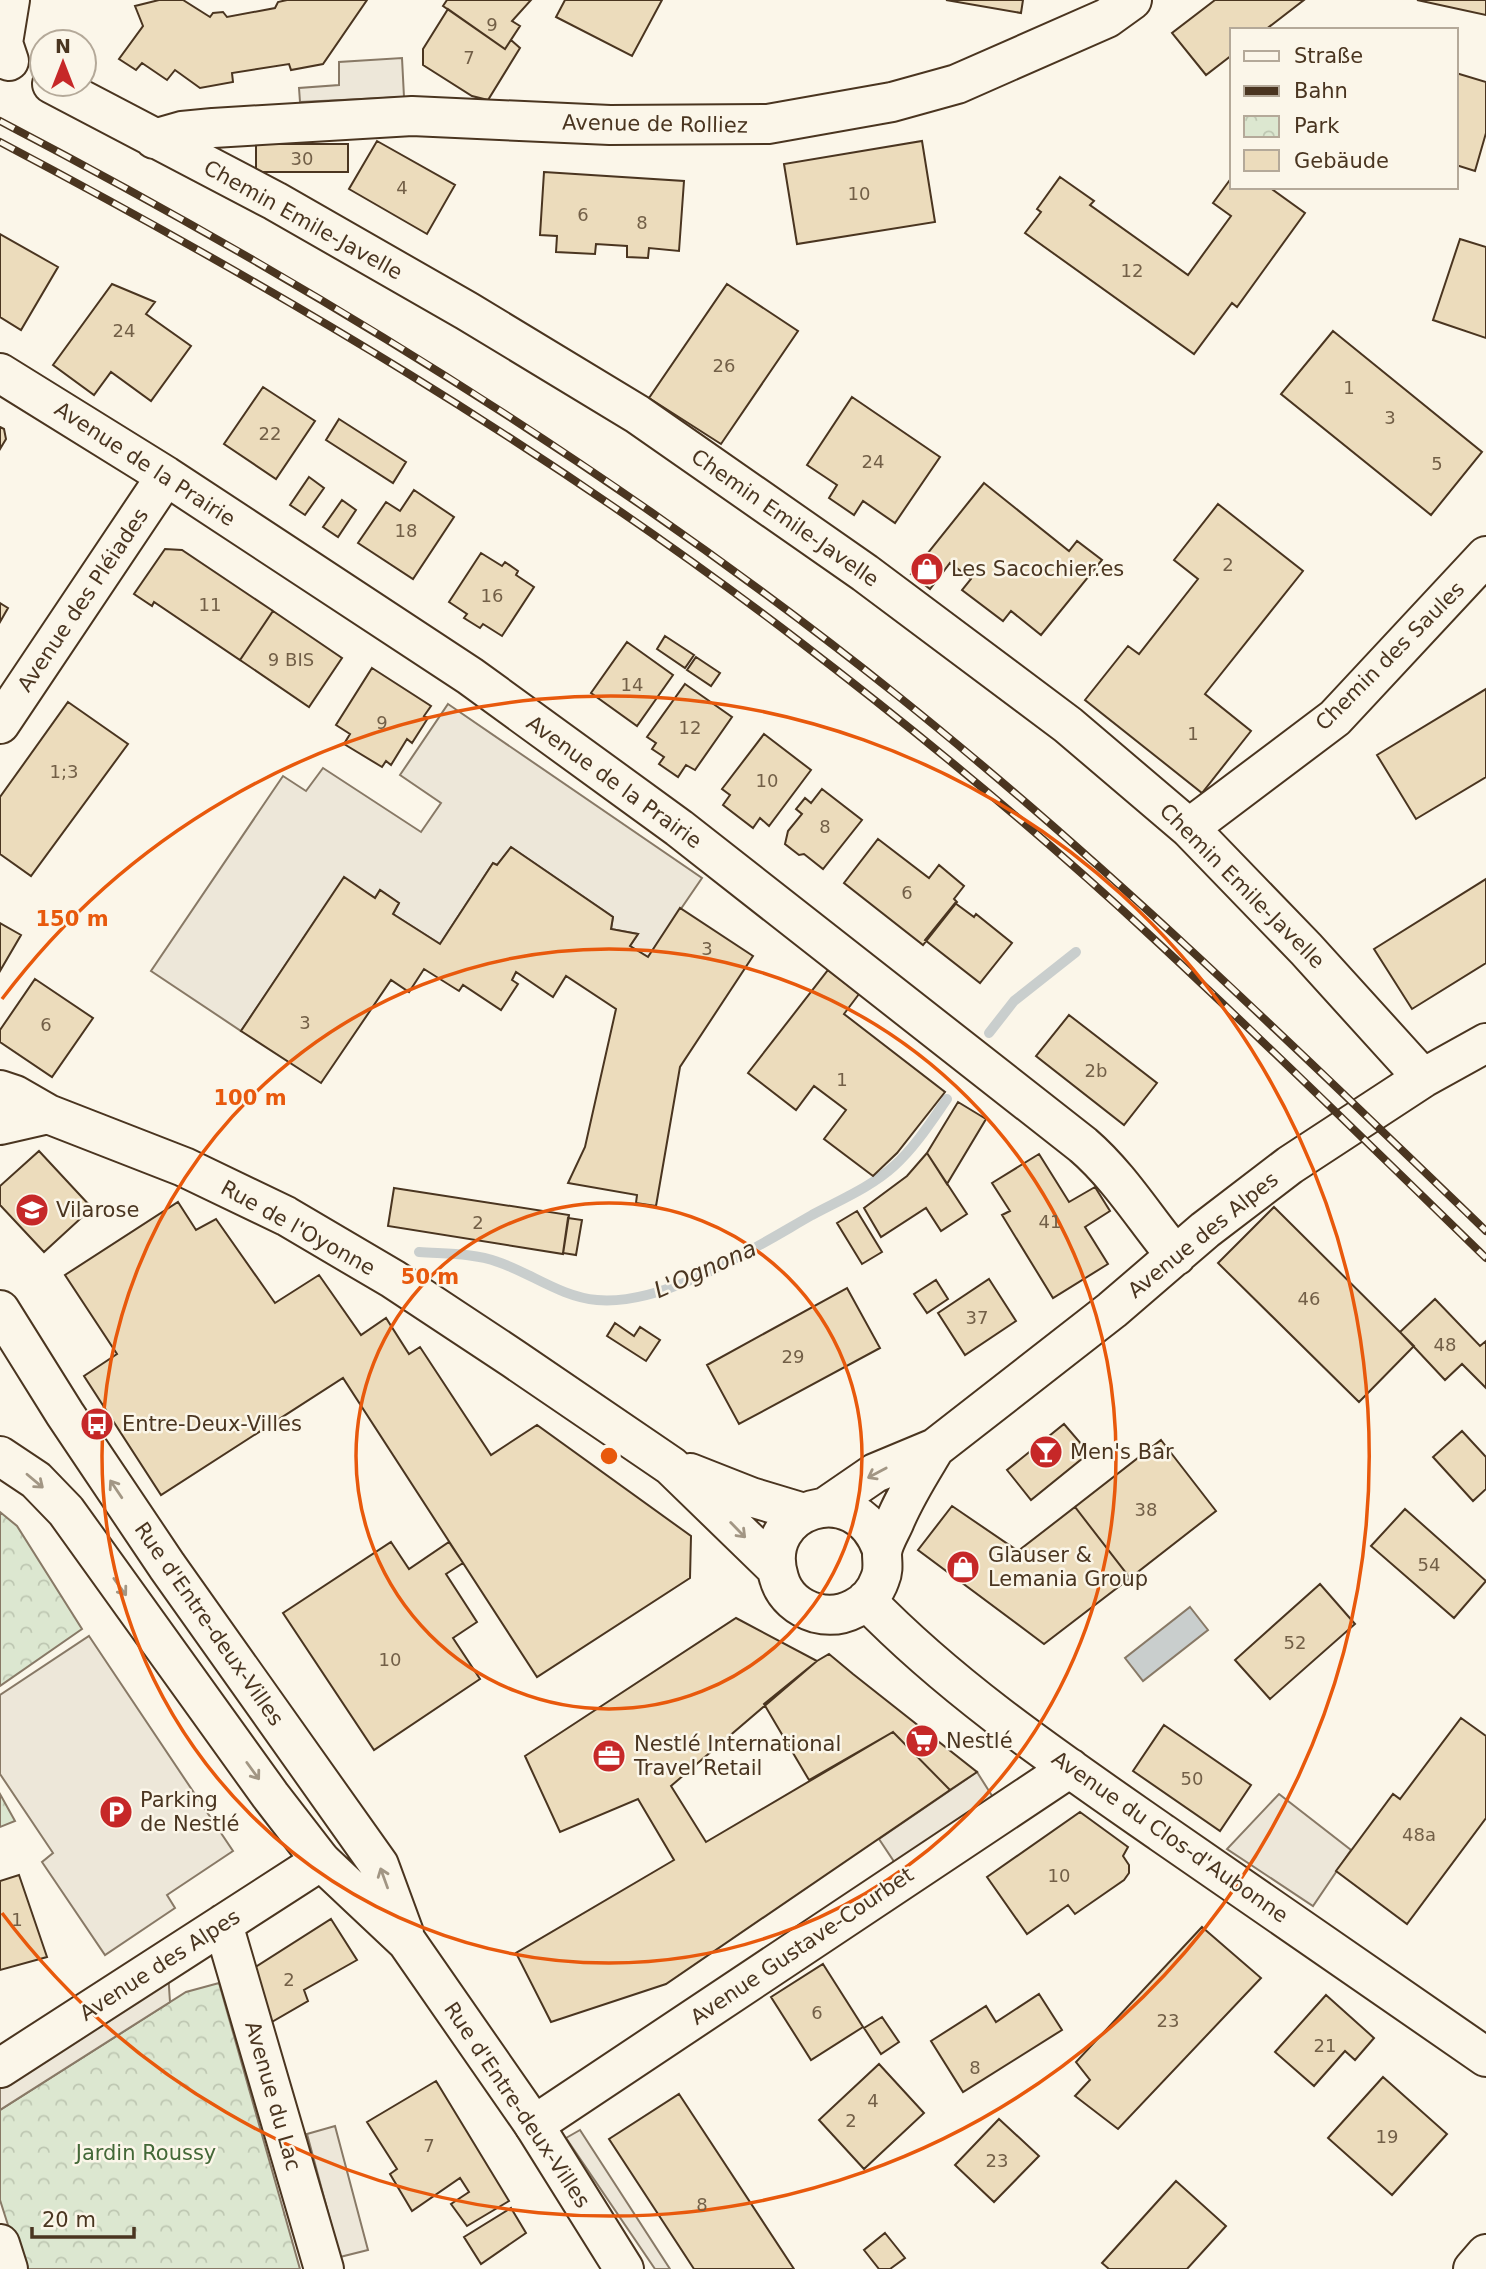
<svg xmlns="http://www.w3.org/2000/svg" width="1486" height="2269" font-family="'DejaVu Sans',sans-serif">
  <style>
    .park { fill: url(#park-crowns); stroke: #887966; stroke-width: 2 }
    .parking { fill: #ede7d9; stroke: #887966; stroke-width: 2 }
    .water { fill: #c9cecd; stroke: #887966; stroke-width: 2 }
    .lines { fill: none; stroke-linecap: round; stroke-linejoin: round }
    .stream { stroke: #c9cecd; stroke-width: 10 }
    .building { fill: #ecdcbc; stroke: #4a3520; stroke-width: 2 }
    .minor-casing { stroke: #4a3520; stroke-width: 42 }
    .major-casing { stroke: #4a3520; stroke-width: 42 }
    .minor { stroke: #fbf6e9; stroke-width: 38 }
    .major { stroke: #fbf6e9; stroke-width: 38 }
    .rail-casing { stroke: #4a3520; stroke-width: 8 }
    .rail { stroke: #fbf6e9; stroke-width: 5; stroke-dasharray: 16; stroke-linecap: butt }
    .oneway { stroke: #a29684 }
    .ring { fill: none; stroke: #e8590c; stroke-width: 3.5 }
    .labels { text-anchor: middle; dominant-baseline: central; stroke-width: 5; stroke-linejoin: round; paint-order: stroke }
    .number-label { font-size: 18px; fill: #725f47 }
    .street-label { font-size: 21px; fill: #4a3520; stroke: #fbf6e9 }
    .poi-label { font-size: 21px; fill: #4a3520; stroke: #fbf6e9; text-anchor: start }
    .park-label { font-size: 21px; fill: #436837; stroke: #fbf6e9 }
    .water-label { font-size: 23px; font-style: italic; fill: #4a3520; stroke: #fbf6e9 }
    .centre { fill: #e8590c; stroke: #fbf6e9; stroke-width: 3.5 }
    .ring-label { font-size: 21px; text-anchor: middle; font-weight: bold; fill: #e8590c; stroke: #fbf6e9; stroke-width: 5; stroke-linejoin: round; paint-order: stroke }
  </style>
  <defs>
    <pattern id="park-crowns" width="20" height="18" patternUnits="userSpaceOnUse" patternTransform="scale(1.75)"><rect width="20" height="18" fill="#dce7d0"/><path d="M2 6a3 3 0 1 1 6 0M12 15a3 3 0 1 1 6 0" fill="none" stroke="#bec7b2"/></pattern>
  </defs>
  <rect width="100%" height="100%" fill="#fbf6e9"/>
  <path class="park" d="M0,1512l17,14 65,103 -82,57z
    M0,1794l15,27 -15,6z
    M219,1983l81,286h-278l-22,-69v-90l186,-118z"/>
  <path class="parking" d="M402,58l2,39 -104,5 -1,-14 40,-3v-23z
    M448,704l254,174 -54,79 -18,-11 8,-12 -27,-5 2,-12 -102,-70 -14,18 -4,-2 -53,81 -47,-30 6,-11 -19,-13 -5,8 -31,-20 -103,153 -90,-60 132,-195 23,15 17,-23 98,64 20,-29 -41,-28z
    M89,1636l144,215 -66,44 8,13 -70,47 -63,-93 11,-9 -53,-79v-79z
    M977,1772l17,27 -99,64 -16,-24z
    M1279,1794l72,56 -38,56 -86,-57z
    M168,1972l2,30 -170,108v-28z
    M335,2126l33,124 -28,7 -33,-123z
    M580,2130l90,139h-15l-89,-131z"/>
  <path class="water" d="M1190,1607l18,23 -65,51 -18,-23z"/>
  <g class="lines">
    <path class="stream" d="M989,1033l25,-32 62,-49
      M419,1252c26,2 54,1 79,10 33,11 63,35 99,38 68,6 157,-52 215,-85 28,-15 59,-28 82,-49 21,-19 37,-44 53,-67"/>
  </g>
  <path class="building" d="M159,0h24l27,17 3,-4 10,-1 4,5 48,-9 3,-6 9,-2h80l-44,64 -32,6 -2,-6 -57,9 1,9 -33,6 -25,-18 -8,10 -25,-17 -6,7 -17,-11 24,-33 -8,-20z
    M447,0h84l-19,21 8,5 -15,23 -62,-43z
    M565,0h97l-30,56 -76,-39z
    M946,0h77l-2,13z
    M1215,0h89l-39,30h-33v25l-26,20 -34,-42z
    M1417,0h69v15z
    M448,9l57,40 6,-9 9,8 -32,52 -16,-4 -49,-31v-16z
    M1456,73l30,9v51l-11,38 -19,-6z
    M377,141l78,44 -28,49 -78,-45z
    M922,141l13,81 -138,22 -13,-80z
    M256,144h92v28h-92z
    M544,172l140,9 -5,70 -30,-3 -1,10 -21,-1v-11l-31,-2 -1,10 -39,-2 1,-16 -17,-1z
    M1060,177l34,24 -4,4 98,70 43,-59 -18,-13 19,-26v10h37l36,26 -68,94 -5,-4 -38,51 -169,-121 16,-21 -4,-3z
    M0,234l58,33 -37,63 -21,-13z
    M1460,239l26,8v91l-53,-18z
    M112,284l43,18 -9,12 45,32 -40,55 -40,-29 -17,23 -41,-30z
    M727,284l71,47 -77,113 -72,-46z
    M1333,331l149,121 -51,63 -150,-121z
    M263,387l52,34 -39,58 -52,-35z
    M852,397l88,60 -45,66 -32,-22 -9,14 -25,-17 8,-13 -30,-20z
    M339,419l67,43 -13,21 -67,-43z
    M0,427l4,2 2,10 -6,10z
    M309,477l15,11 -19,27 -15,-10z
    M984,483l85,68 8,-10 25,19 -61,75 -30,-24 -8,10 -41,-31 9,-11 -21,-16 -20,26 -19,-15z
    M414,490l40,27 -41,62 -55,-36 28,-41 14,9z
    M342,500l14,10 -18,27 -15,-10z
    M1218,504l85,67 -98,123 46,37 -49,62 -117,-93 43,-54 11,8 59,-75 -24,-19z
    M165,549l17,1 91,61 -33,49 -86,-58 -2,4 -18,-12z
    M481,553l21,13 3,-4 13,9 -2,4 18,12 -32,49 -19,-12 -3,4 -16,-10 3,-4 -18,-12z
    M0,603l8,5 -8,14z
    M273,611l69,47 -33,49 -69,-47z
    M665,636l29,19 -9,13 -28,-19z
    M627,642l46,33 -36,51 -46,-33z
    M696,657l24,16 -9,13 -24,-16z
    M372,668l59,38 -7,10 4,2 -16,25 -5,-4 -16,26 -5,-4 -4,6 -38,-23 6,-10 -14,-9z
    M685,684l47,33 -37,53 -9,-5 -8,12 -19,-13 5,-7 -12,-8 4,-6 -9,-6z
    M1486,689v88l-70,42 -39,-64z
    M68,702l60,42 -97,132 -31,-22v-57z
    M764,734l47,36 -42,56 -9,-8 -7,10 -30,-23 7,-10 -8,-6z
    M822,789l40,31 -39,49 -19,-15 -5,1 -14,-11 3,-13 14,-17 -6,-5 9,-11 6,5z
    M878,839l51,39 10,-13 25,21 -10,13 3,3 -34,43 -79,-62z
    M511,847l102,70 -2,12 27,5 -8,12 18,11 32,-49 73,48 -73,111 -24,139 -20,-3 1,-8 -69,-12 17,-36 31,-138 -50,-33 -13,21 -37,-25 -4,8 6,4 -17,26 -38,-25 -4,6 -35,-22 -15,23 -18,-12 -70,103 -80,-52 103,-154 31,21 5,-8 19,13 -6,11 47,30 53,-81 4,2z
    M1486,879v84l-74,46 -38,-60z
    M955,903l19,14 2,-3 36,29 -32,40 -55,-43z
    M0,923l21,12 -21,36z
    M828,970l31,24 -15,20 101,78 -48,61 -24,23 -49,-37 22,-29 -32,-24 -18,24 -48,-37z
    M35,979l58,39 -41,59 -52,-35v-12z
    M1069,1015l88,68 -33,42 -88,-69z
    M958,1102l28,17 -39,65 -20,-31z
    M39,1151l53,57 -48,44 -44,-47v-19z
    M927,1153l40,61 -26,17 -15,-23 -45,29 -17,-29 43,-32z
    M1039,1154l30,48 26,-15 15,24 -25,16 23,37 -55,34 -51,-83 8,-4 -18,-28z
    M394,1188l175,27 -6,39 -175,-28z
    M178,1202l18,28 20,-11 59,84 44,-28 42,60 25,-17 23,36 11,-7 71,108 46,-30 154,111 -1,42 -153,99 -194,-299 -182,117 -77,-119 33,-22 -52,-79z
    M1274,1207l140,139 -55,56 -141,-139z
    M857,1211l25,41 -20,12 -25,-41z
    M568,1218l14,2 -6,35 -13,-2z
    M989,1279l27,42 -51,34 -27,-42z
    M936,1280l12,19 -21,14 -13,-19z
    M847,1288l33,60 -141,76 -32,-59z
    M1435,1299l45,47 6,-5v47l-24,-24 -17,16 -45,-48z
    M615,1323l19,13 6,-9 20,13 -14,21 -39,-25z
    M1064,1424l25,29 -58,47 -24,-30z
    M1462,1431l24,26v32l-13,12 -40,-44z
    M1161,1440l55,71 -86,67 -55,-71z
    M952,1506l66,45 57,-44 55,71 -86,66 -126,-94z
    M1405,1509l81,72 -32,37 -83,-72z
    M391,1542l18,27 40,-27 14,21 -17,11 31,48 -24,16 27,41 -106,71 -91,-137z
    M1320,1584l35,40 -85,75 -35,-39z
    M736,1618l81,43 -146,125 35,56 187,-110 57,58 -284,194 -115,38 -35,-69 158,-93 -36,-61 -78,33 -35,-76z
    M829,1654l24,20 124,98 -27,18 -57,-58 -84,48 -45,-76 53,-43z
    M1461,1718l25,18v82l-79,106 -71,-53 57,-77 7,5z
    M1164,1725l87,60 -31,46 -87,-60z
    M1080,1812l48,35 -5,9 6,9v8l-5,7 -49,34 -7,-9 -41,29 -40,-57z
    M19,1875l28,82 -47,13v-89z
    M331,1919l26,41 -53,30 4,11 -38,22 -16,-55z
    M1202,1927l59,51 -143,151 -43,-33 15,-16 -14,-18z
    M823,1964l40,63 -52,33 -40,-63z
    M1039,1994l23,36 -99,62 -32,-51 55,-35 10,16z
    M1326,1995l48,43 -19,22 -10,-9 -31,35 -39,-34z
    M882,2017l17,25 -18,12 -17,-26z
    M879,2064l45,49 -60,56 -45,-49z
    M1383,2077l64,57 -55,61 -64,-57z
    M436,2081l73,120 -42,25 -16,-22 18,-12 -9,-14 -48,33 -22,-37 7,-5 -30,-47z
    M679,2094l115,175h-100l-85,-130z
    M999,2119l40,37 -45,46 -39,-37z
    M1176,2181l50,45 -39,43h-78l-7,-6z
    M511,2208l15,25 -45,31 -17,-27z
    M885,2233l20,25 -15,11h-11l-15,-19z"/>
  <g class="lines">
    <defs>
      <path id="minor" d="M9,61l-6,-18 7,-43
        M52,84l223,117 192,110 170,103 228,159 203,152 121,103 117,121 117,129
        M154,139l28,-8 31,-3 199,-12 198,9 158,-1 124,-22 65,-18 150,-66 25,-18
        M0,373l166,103 304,200 209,152 404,317c37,32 62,74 93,111
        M0,724l166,-248
        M1189,828l146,-110 151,-162
        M0,1090l15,5 33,19 136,53 102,49 107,63 121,80 157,107 105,102
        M0,1125l48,-11
        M690,1473l61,24 53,16
        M824,1508l51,-35 60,-25 177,-138 93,-80 85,-65 133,-87 63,-35
        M882,1550c-26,-75 -125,-41 -103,28 5,18 20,30 37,35 27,7 55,-8 64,-34 4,-9 2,-17 2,-26 1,-10 8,-21 12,-30 11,-27 26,-50 41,-75
        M866,1600c87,90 194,162 296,233 108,75 216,150 324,224
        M223,1924l101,345
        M0,2068l321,-207
        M534,2125l536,-357
        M0,2244l8,25
        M1473,2269l13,-15"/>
      <path id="major" d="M0,1310l65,104 102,152 212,299 25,68
        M0,1456l36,24 30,31 204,284 51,66 86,81 127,183 90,144"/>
    </defs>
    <use href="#minor" class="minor-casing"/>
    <use href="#major" class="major-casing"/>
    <use href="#minor" class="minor"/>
    <use href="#major" class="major"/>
    <defs>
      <path id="rail" d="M0,121c316,165 619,352 898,575 207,166 397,351 588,535
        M0,142c278,147 545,305 795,496 124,95 245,195 360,302 112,104 221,211 331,318"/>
    </defs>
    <use href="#rail" class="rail-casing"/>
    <use href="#rail" class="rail"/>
  </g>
  <defs><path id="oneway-shaft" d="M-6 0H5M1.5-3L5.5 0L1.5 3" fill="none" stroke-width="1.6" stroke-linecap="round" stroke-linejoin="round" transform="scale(1.75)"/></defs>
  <g class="oneway">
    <use href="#oneway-shaft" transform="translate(877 1473) rotate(152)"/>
    <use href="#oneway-shaft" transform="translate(35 1481) rotate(40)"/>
    <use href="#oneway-shaft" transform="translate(116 1489) rotate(-124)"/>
    <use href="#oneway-shaft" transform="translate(738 1530) rotate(46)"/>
    <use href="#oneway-shaft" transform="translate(120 1587) rotate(54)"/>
    <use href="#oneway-shaft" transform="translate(253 1771) rotate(54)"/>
    <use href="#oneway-shaft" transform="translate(384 1878) rotate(-110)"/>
  </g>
  <g class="ring">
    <circle cx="609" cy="1456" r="253"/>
    <circle cx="609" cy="1456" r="507"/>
    <path d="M2 999A760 760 0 1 1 2 1913"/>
  </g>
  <defs>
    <symbol id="shop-disc" viewBox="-11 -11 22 22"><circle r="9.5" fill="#c62828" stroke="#fbf6e9"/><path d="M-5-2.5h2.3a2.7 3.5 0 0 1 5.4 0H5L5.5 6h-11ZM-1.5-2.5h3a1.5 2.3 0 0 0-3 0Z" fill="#fff"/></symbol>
    <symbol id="school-disc" viewBox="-11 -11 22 22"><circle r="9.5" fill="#c62828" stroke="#fbf6e9"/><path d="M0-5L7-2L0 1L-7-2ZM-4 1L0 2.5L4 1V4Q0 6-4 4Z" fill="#fff"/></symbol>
    <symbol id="bus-disc" viewBox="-11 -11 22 22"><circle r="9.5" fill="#c62828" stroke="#fbf6e9"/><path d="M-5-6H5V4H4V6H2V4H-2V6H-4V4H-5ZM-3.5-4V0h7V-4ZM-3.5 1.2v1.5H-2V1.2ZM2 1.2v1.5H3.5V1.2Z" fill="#fff"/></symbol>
    <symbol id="bar-disc" viewBox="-11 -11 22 22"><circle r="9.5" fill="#c62828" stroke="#fbf6e9"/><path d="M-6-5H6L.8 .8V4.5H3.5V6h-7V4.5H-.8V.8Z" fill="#fff"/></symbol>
    <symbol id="supermarket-disc" viewBox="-11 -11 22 22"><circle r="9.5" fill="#c62828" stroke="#fbf6e9"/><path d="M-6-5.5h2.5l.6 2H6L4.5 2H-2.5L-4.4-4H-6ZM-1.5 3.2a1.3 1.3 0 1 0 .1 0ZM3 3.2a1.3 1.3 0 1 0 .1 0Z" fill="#fff"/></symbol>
    <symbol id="office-disc" viewBox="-11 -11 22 22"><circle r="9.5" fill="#c62828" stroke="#fbf6e9"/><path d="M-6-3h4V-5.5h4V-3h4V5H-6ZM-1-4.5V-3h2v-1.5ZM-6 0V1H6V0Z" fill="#fff"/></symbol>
    <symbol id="parking-disc" viewBox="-11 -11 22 22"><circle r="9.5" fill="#c62828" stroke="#fbf6e9"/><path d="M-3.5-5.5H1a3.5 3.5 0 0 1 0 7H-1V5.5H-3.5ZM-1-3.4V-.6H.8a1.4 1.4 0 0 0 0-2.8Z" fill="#fff"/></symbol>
  </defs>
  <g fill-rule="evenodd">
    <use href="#shop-disc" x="908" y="550" width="38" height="38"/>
    <use href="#school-disc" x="13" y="1191" width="38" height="38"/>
    <use href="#bus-disc" x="78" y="1405" width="38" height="38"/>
    <use href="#bar-disc" x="1027" y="1433" width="38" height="38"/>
    <use href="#shop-disc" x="944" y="1548" width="38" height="38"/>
    <use href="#supermarket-disc" x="903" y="1722" width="38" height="38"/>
    <use href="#office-disc" x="590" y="1737" width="38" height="38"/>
    <use href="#parking-disc" x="97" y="1793" width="38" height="38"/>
  </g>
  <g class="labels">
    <g class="number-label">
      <text x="492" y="24">9</text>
      <text x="469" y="57">7</text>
      <text x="302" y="158">30</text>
      <text x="402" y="187">4</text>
      <text x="859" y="193">10</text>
      <text x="583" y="214">6</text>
      <text x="642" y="222">8</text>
      <text x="1132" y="270">12</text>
      <text x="124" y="330">24</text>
      <text x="724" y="365">26</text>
      <text x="1349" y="387">1</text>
      <text x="1390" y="417">3</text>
      <text x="270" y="433">22</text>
      <text x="873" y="461">24</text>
      <text x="1437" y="463">5</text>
      <text x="406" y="530">18</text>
      <text x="1228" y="564">2</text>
      <text x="492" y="595">16</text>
      <text x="210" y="604">11</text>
      <text x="291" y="659">9 BIS</text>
      <text x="632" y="684">14</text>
      <text x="382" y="722">9</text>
      <text x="690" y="727">12</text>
      <text x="1193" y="733">1</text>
      <text x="64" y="771">1;3</text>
      <text x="767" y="780">10</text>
      <text x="825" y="826">8</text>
      <text x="907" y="892">6</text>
      <text x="707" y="948">3</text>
      <text x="305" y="1022">3</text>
      <text x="46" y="1024">6</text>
      <text x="1096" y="1070">2b</text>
      <text x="842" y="1079">1</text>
      <text x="1050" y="1221">41</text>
      <text x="478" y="1222">2</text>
      <text x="1309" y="1298">46</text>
      <text x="977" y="1317">37</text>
      <text x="1445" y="1344">48</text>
      <text x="793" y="1356">29</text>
      <text x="1146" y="1509">38</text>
      <text x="1429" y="1564">54</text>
      <text x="1295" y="1642">52</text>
      <text x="390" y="1659">10</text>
      <text x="1192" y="1778">50</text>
      <text x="1419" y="1834">48a</text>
      <text x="1059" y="1875">10</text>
      <text x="17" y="1919">1</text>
      <text x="289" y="1979">2</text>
      <text x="817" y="2012">6</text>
      <text x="1168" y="2020">23</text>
      <text x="1325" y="2045">21</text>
      <text x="975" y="2067">8</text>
      <text x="873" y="2100">4</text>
      <text x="851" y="2120">2</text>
      <text x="1387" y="2136">19</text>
      <text x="429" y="2145">7</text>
      <text x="997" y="2160">23</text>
      <text x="702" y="2204">8</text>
    </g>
    <g class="street-label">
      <text transform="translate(655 124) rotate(1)">Avenue de Rolliez</text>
      <text transform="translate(303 220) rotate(29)">Chemin Emile-Javelle</text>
      <text transform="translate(145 464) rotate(33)">Avenue de la Prairie</text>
      <text transform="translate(785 518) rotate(35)">Chemin Emile-Javelle</text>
      <text transform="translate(83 600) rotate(-56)">Avenue des Pléiades</text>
      <text transform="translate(1390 656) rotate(-45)">Chemin des Saules</text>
      <text transform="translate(614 782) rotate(36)">Avenue de la Prairie</text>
      <text transform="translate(1242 886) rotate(45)">Chemin Emile-Javelle</text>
      <text transform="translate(298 1228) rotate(29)">Rue de l'Oyonne</text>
      <text transform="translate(1203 1235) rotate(-39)">Avenue des Alpes</text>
      <text transform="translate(209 1624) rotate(55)">Rue d'Entre-deux-Villes</text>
      <text transform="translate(1170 1837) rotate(35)">Avenue du Clos-d'Aubonne</text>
      <text transform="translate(802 1946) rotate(-34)">Avenue Gustave-Courbet</text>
      <text transform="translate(160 1965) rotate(-33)">Avenue des Alpes</text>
      <text transform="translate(273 2096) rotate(74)">Avenue du Lac</text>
      <text transform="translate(517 2105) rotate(56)">Rue d'Entre-deux-Villes</text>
    </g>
    <g class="poi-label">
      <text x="951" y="569">Les Sacochier.es</text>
      <text x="56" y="1210">Vilarose</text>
      <text x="122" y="1424">Entre-Deux-Villes</text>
      <text x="1070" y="1452">Men's Bar</text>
      <text x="988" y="1555">Glauser &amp;<tspan x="988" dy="24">Lemania Group</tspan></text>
      <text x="946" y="1741">Nestlé</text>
      <text x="634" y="1744">Nestlé International<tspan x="634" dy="24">Travel Retail</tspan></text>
      <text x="140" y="1800">Parking<tspan x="140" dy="24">de Nestlé</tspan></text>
    </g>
    <g class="park-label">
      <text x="146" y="2153">Jardin Roussy</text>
    </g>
    <g class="water-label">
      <text transform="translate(705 1269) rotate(-24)">L'Ognona</text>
    </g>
  </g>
  <circle cx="609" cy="1456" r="10" class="centre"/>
  <g class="ring-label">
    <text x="72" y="926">150 m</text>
    <text x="250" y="1105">100 m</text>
    <text x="430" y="1284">50 m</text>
  </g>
  <rect x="1230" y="28" width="228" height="161" fill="#fbf6e9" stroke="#b4a999" stroke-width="2"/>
  <rect x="1244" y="51" width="35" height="10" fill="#fbf6e9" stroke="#b4a999" stroke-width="2"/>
  <text x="1294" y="63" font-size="21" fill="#4a3520">Straße</text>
  <rect x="1244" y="86" width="35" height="10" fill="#4a3520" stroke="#b4a999" stroke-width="2"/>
  <text x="1294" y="98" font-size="21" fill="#4a3520">Bahn</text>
  <rect x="1244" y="116" width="35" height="21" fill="url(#park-crowns)" stroke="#b4a999" stroke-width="2"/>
  <text x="1294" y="133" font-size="21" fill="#4a3520">Park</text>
  <rect x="1244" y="150" width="35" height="21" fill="#ecdcbc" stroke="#b4a999" stroke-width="2"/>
  <text x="1294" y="168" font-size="21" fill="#4a3520">Gebäude</text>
  <g transform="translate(63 63)"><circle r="33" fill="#fbf6e9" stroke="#b4a999" stroke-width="2"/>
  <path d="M0-5L12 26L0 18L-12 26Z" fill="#c62828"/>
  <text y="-10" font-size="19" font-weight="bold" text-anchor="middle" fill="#4a3520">N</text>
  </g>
  <path d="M32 2227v10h102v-10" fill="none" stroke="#4a3520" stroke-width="3.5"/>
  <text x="42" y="2227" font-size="21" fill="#4a3520" stroke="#fbf6e9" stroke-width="5" paint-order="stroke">20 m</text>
</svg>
